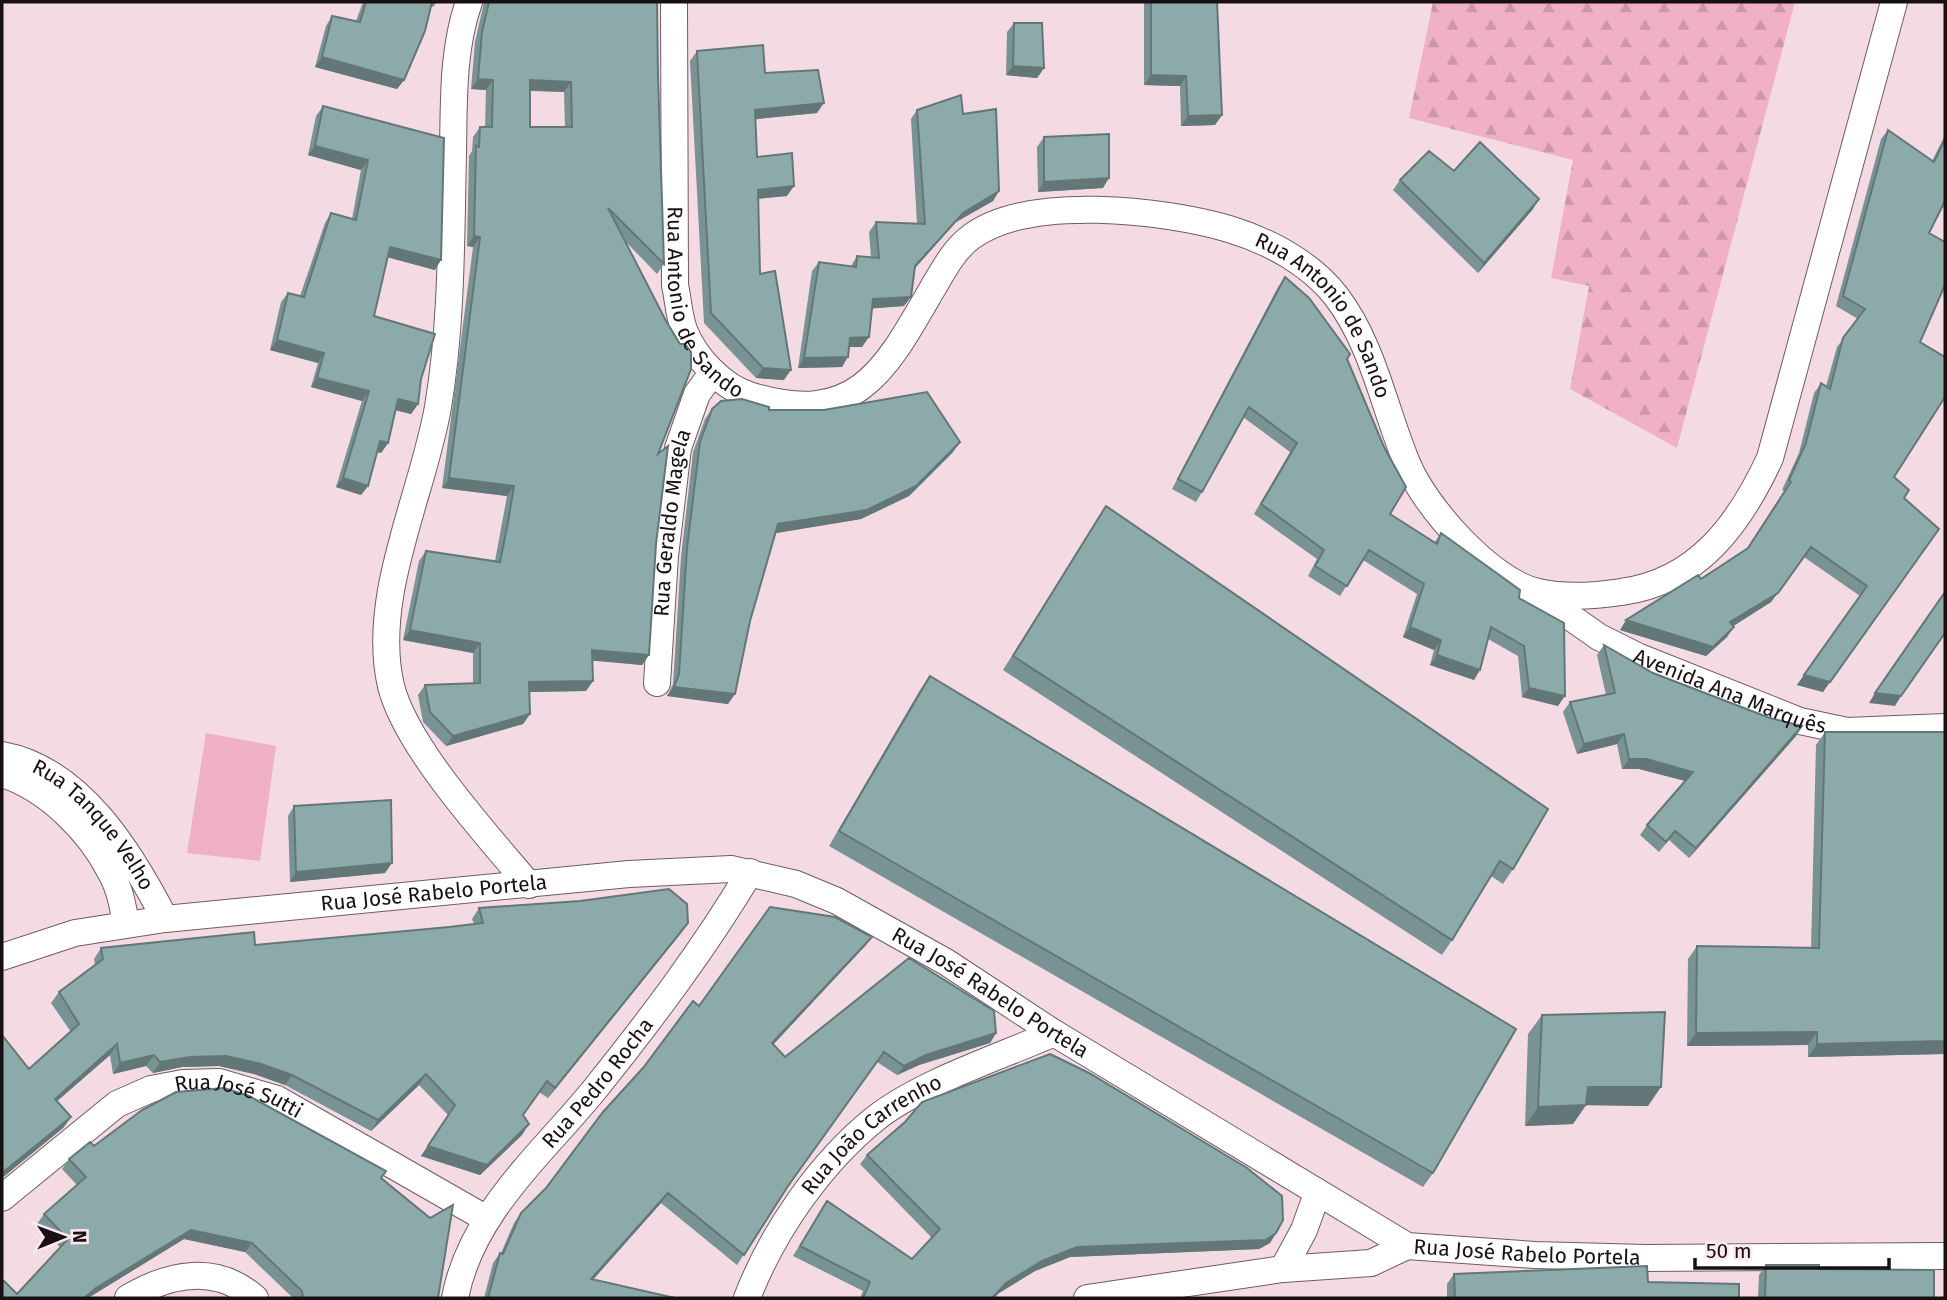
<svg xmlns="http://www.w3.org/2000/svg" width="1947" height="1300" font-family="'Fira Sans',sans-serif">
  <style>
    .forest { fill: url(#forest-firs) }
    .pitch { fill: #f0b1c8 }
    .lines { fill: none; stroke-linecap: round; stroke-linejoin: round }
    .minor-casing { stroke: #715b63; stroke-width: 28 }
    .minor { stroke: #fff; stroke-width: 26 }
    .wall { fill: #799293; fill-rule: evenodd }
    .shaded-wall { fill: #637778 }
    .building { fill: #8daaab; stroke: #637778; stroke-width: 2; fill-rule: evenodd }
    .labels { text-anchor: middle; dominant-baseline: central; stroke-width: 6; stroke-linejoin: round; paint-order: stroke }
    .street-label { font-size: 21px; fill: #191013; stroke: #fee8f0 }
  </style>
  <defs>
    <pattern id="forest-firs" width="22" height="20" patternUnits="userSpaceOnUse" patternTransform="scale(1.75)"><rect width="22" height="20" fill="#f0b1c8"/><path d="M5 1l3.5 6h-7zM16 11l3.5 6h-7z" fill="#cd97ab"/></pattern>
  </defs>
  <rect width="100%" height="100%" fill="#f4dae3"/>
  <path class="forest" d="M1433,2h362l-118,446 -107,-59 19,-103 -38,-8 22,-118 -164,-42z"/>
  <path class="pitch" d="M206,733l70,13 -16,115 -73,-8z"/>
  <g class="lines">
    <defs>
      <g id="minor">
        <path d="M469,2c-17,48 -15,101 -16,152 -2,84 -1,169 -15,253 -15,87 -68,190 -47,279 15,61 97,150 138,199"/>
        <path id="s1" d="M674,2l1,283c3,14 4,31 9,45 11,28 39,58 68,66 104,31 133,-25 179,-105 11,-18 22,-41 40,-54 58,-43 193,-27 258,-8 40,12 81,34 107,67 37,48 48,112 71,167 17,43 84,119 131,129 26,6 57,4 83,0 77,-10 119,-69 149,-134l124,-456"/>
        <path id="s2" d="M1536,593l63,44 38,19 163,65 47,10 98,-4"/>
        <path id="s3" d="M657,683l8,-127 13,-108 19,-54 16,-22"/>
        <path id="s4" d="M2,755c78,14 129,98 163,164"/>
        <path d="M2,774c45,14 88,57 109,99 9,16 12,34 15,51"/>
        <path id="s5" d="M2,957l73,-24 90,-14 464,-45 102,-5 65,15 41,17 109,61 108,71 353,213 128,9 111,3 299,-2"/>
        <path id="s6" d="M2,1198l115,-94 34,-15 32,-6 36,-1 58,17 208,119"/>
        <path d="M1283,1269l21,-39 13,-36"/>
        <path d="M128,1298c42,-25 88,-34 127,0"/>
        <path id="s7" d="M455,1298c16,-85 87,-144 140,-209 56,-70 109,-140 155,-217"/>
        <path id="s8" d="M747,1298c26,-67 73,-135 129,-180 46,-36 124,-61 178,-85"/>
        <path d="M1087,1298l196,-29 88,-6 36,-17"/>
      </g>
    </defs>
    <use href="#minor" class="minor-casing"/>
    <use href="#minor" class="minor"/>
  </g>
  <path class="wall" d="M363,2h74l-4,5 -2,-1 -27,74 -7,9 -82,-22 11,-41 6,-10 24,5z
    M484,2h173l1,73 6,189 -7,10 -31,-32 32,212 -2,90 -7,111 -7,10 -50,-5 1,21 -7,10 -57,1 1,22 -7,10 -77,22 -23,-24 -5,-27 7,-10 48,-2v-30l-70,-13 16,-79 7,-10 69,10 12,-65 -65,-8 31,-241 -6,-1 2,-90 3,-5 1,-14 7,-10h5l1,-37 -15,-1 4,-47zM530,91l34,1 1,35h-35z
    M1144,2h73l5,113 -7,10 -34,1 -1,-40 -36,-1z
    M1014,23l30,45 -7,10 -31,-3 1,-43z
    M697,51l68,22 52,40 -62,6 2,38 30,39 -29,3 2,75 24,106 -28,-2 -52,-55 -14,-262z
    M323,106l121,32 -9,132 -48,-13 -13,59 47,63 -3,25 -7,10 -16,-4 -7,33 -7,10 -4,-1 -9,34 -7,9 -25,-8 26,-86 -51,-14 7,-24 -48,-13 11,-48 7,-9 12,3 25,-73 6,-10 21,6 9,-49 -53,-15 8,-39z
    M917,110l46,4 36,77 -6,10 -37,21 -42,47 -10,37 -32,2 -10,39h-13l-7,20 -44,1 14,-97 7,-9 32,4 6,-10 14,1 -2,-25 7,-10 41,2 -6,-105z
    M1888,130l44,31 13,-26v66l-16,32 -9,109 -26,135 10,21 -81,194 -26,-7 63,-89 -56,-39 -33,45 -38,24 -6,11 -21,19 -86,-26 127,-81 37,-58 -2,-1 17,-37 15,-60 7,-10 5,3 11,-39 21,-28 -22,-13 45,-167z
    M1044,137l59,51 -65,4 -1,-45z
    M1454,171l79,38 -55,64 -85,-83 7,-10z
    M1285,277l62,82 43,155 44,29 7,-10 78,65 39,108 -36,-9 -4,-41 -30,-17 -14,41 -44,-15 4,-15 -31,-13 14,-43 -54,-34 -23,36 -32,-20 9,-17 -63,-45 36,-62 -47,-35 -41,75 -6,10 -24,-13 106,-202z
    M712,409l57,1 184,42 -44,44 -48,23 -86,14 -25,88 -22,83 -61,-8 6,-12 8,-127 12,-105 12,-33z
    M1106,506l407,363 -10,15 -12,-8 -39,64 -10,15 -439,-285z
    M1604,645l49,28 117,45 32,8 -6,10 -107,122 -20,-18 -10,12 -19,-17 7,-10 38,-44 -46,-12h-17l-5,-25 -40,10 -14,-42 7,-10 36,-7 -9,-40z
    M930,676l503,497 -10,14 -594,-341 91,-156z
    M1825,732h120v322l-137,3v-12l-121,1 1,-87 9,-13 114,2 5,-203z
    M294,806l91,67 -95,9 -2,-66z
    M479,908l202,25 -133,165 -9,-6 -16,23 -1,20 -42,40 -59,-19 27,-41 -29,-30 -48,46 -86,-46 -31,-11 -35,-8 -37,1 -29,6 -7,-7 -33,8 -3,-19 -53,46 14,16 -8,11 -61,50v-143l27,34 42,-37 -20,-29 8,-11 36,-27 -1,-6 7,-11 154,-3 194,-18 25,-3 -2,-5z
    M872,937l-7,9 -92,99 12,12 211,-24 -6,10 -71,22 -22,10 -20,-13 -90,126 -50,77 -76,-62 -68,77 82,18h-191l9,-35 7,-10h1l13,-30 7,-10 25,-25 153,-182z
    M1542,1015l106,91 -62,-1 -13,19 -48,2 3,-92z
    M94,1146l287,32 57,120h-145l-48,-46 -61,-13 -96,59h-86l15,-4 43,-47 -23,-23 7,-10 33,-29 -15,-16 7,-10z
    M867,1155l409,78 -6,10 -11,6 -189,8 -35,14 -36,22 -5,5h-134l3,-7 -70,-35 34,-55 85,58 20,-21 -72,-74z
    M1766,1265l53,4 115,29h-176l1,-23z
    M1454,1274l194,8 91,16h-292v-14z"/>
  <path class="shaded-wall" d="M322,57l82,23 -7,9 -82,-22z
    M1013,66l31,2 -7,10 -31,-3z
    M1151,75l35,1 -6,10 -36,-1z
    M478,79l15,1 -7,10 -15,-1z
    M530,80l41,2 -7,10 -41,-2z
    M824,103l-7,10 -69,7 7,-10z
    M1222,115l-7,10 -34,1 7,-10z
    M315,146l53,14 -7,10 -53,-15z
    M1109,178l-6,10 -65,4 6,-10z
    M794,186l-7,10 -36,3 7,-9z
    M999,191l-6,10 -37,21 -48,54 7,-10 48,-53z
    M1539,199l-6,10 -55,64 6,-10z
    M474,236l6,1 -7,10 -6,-1z
    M390,247l51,13 -6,10 -52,-14z
    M911,297l-7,9 -38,3 7,-10z
    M869,337l-7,10h-19l7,-9z
    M277,340l47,13 -6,10 -48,-13z
    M848,357l-6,10 -44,1 6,-10z
    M763,368l28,2 -7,10 -28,-2z
    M317,378l52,13 -7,10 -51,-14z
    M398,399l20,5 -7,10 -20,-5z
    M380,441l8,2 -7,10 -8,-2z
    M960,442l-7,10 -44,44 -48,23 -90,15 7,-10z
    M343,478l25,8 -7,9 -25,-8z
    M449,478l65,8 -7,10 -65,-8z
    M1932,539l-109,153 -26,-7 7,-10z
    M1804,557l-33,45 -47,30 6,-10z
    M1626,620l108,7 -7,10 -21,19 -86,-26z
    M1410,627l31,13 -7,10 -31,-13z
    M410,630l70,13 -7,10 -70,-13z
    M592,650l57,5 -7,10 -57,-5z
    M1437,655l43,15 -6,10 -44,-15z
    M593,681l-7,10 -64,1 7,-10z
    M674,687l61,7 -7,10 -61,-8z
    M1529,688l36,8 -7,10 -36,-9z
    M1875,693l26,3 -6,10 -26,-3z
    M530,714l-7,10 -77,22 7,-10z
    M1802,726l-6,10 -107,122 7,-10z
    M1624,734l-7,10 -40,10 7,-10z
    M1629,759h17l47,13 -7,9 -47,-12h-17z
    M392,863l-7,10 -95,9 6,-10z
    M688,923l-7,10 -133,165 7,-10z
    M872,937l-7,9 -100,107 7,-10z
    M1817,1032l-9,13 -121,1 9,-13z
    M996,1033l-6,10 -71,22 -22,10 7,-9 22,-11z
    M1945,1041v13l-137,3 9,-13z
    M117,1044l-7,11 -62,54 7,-10z
    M154,1055l-8,11 -33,8 7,-11z
    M226,1056l35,8 31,11 -7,10 -31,-11 -35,-8 -37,1 -29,6 7,-11 30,-5z
    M426,1074l-7,11 -48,46 7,-11z
    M1588,1087h73l-13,19 -73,-1z
    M1586,1105l-13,19 -48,2 13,-19z
    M71,1117l-8,11 -61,50v-5z
    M529,1124l-7,11 -42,40 -59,-19 7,-10z
    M668,1193l-7,10 -77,86 7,-10z
    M191,1230l61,13 -7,9 -61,-13 -96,59h-4l12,-10z
    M1276,1233l-6,10 -11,6 -189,8 -35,14 -36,22 -5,5h-2l14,-15 36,-22 35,-14z"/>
  <path class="building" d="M366,2h66l-7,29 -21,49 -82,-23 10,-41 28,6z
    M489,2h168l1,73 6,189 -56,-56 58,113 14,23h5l6,8v17l-33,85 10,-8 -12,98 -7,111 -57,-5 1,31 -64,1 1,32 -77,22 -23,-24 -5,-27 55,-2v-40l-70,-13 16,-79 74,11 8,-40 6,-36 -65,-8 31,-241 -6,-1 2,-90 3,1 1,-20h12l1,-47 -15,-1 4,-47zM530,80l41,2 1,45h-42z
    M1151,2h66l5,113 -34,1 -2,-40 -35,-1z
    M1014,23h28l2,45 -31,-2z
    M763,45l2,28 53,-3 6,33 -69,7 2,47 35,-4 2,33 -36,4 2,84 15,-3 16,99 -28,-2 -52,-55 -14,-262z
    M961,95l2,19 33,-5 3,82 -36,22 -48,53 -4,31 -38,2 -4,38 -19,1 -2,19 -44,1 15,-96 37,5 1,-11 22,2 -3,-36 49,2 -8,-114z
    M323,106l121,32 -3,122 -51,-13 -16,69 61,18 -14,45 -3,25 -20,-5 -10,44 -8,-2 -12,45 -25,-8 26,-87 -52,-13 7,-25 -47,-13 11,-47 16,4 27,-84 25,7 12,-60 -53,-14z
    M1888,130l46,32 11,-23v62l-16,32 16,9v43l-25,57 25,15v40l-51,80 15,13 -5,8 35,31 -109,153 -26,-7 63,-89 -56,-39 -33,46 -48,29 4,5 -21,20 -87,-27 72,-45 3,4 47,-31 43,-66 -2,-2 17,-37 15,-60 9,6 13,-51 22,-29 -22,-13z
    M1109,134v44l-65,4v-45z
    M1480,142l59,57 -55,64 -84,-83 29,-29 25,20z
    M1285,277l24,21 41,56 -3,5 37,88 22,40 -16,27 47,30 4,-11 79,57 -1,8 45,25 1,73 -36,-8 -5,-42 -33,-19 -11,43 -43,-15 4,-15 -31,-13 14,-43 -55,-34 -22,36 -32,-20 9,-16 -63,-46 36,-61 -48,-36 -47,85 -24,-13z
    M927,392l33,50 -44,44 -49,24 -89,14 -28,97 -15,73 -61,-7 5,-13 8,-126 13,-106 12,-33 9,-8 21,-2 27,8v3h55z
    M1106,506l442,303 -35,60 -13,-8 -48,79 -439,-284z
    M1945,592v41l-44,63 -26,-3z
    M1604,645l49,28 117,45 32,8 -106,122 -21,-17 -9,11 -19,-17 46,-53 -47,-13h-17l-5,-25 -40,10 -14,-42 45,-9z
    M930,676l586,353 -83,144 -594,-342z
    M1825,732h120v309l-128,3v-12l-121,1 1,-87 122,2z
    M391,800l1,63 -96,9 -2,-66z
    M669,889l18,15 1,19 -133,165 -8,-7 -24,34 6,9 -42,41 -59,-19 27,-41 -29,-31 -48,46 -86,-45 -31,-11 -35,-8 -36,1 -30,5 -6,-7 -34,8 -3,-19 -62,55 16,18 -69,56v-138l27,34 50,-45 -20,-32 44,-33 -2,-11 153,-16 1,13 194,-18 34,-4 -4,-15 101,-7z
    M770,907l65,10 37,20 -100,106 13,14 124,-99 85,53 2,22 -70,22 -22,11 -20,-14 -96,134 -44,69 -76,-62 -77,86 84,19h-187l12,-45 3,1 18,-41 25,-25 57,-76 40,-44 50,-67 6,5z
    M1665,1012l-4,75h-73l-2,18 -48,2 4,-92z
    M1050,1054l39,19 158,95 35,28 1,24 -7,13 -10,7 -189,7 -35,14 -36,22 -14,15h-129l7,-16 -70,-36 27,-45 85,58 28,-30 -73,-74 38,-33 17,-20z
    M224,1088l25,8 137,75 -5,7 49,40 23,-13 -15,93h-135l-1,-7 -50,-48 -61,-13 -95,58 -12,10h-82v-15l2,-2 13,13 51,-55 -24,-25 42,-37 -17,-18 21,-17 4,4 48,-36 34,-18z
    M1766,1265h53v4l115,1v28h-169z
    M1647,1266l1,16 91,2v14h-284l-1,-24z"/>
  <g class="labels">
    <g class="street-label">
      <text stroke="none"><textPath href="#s1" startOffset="310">Rua Antonio de Sando</textPath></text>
      <text stroke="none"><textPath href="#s1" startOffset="1127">Rua Antonio de Sando</textPath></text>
      <text stroke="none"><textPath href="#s3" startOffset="161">Rua Geraldo Magela</textPath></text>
      <text stroke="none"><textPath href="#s2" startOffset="219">Avenida Ana Marquês</textPath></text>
      <text stroke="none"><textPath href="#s4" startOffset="119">Rua Tanque Velho</textPath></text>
      <text stroke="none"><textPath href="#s5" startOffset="438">Rua José Rabelo Portela</textPath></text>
      <text stroke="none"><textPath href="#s5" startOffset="1026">Rua José Rabelo Portela</textPath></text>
      <text stroke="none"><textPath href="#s7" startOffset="261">Rua Pedro Rocha</textPath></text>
      <text stroke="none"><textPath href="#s6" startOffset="276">Rua José Sutti</textPath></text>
      <text stroke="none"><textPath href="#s8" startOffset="210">Rua João Carrenho</textPath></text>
      <text stroke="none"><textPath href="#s5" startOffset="1634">Rua José Rabelo Portela</textPath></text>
    </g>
  </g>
  <rect width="1947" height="1300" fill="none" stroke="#191013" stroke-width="7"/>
  <g transform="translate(63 1237) rotate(89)" stroke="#fee8f0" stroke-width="5" paint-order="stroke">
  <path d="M0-5L12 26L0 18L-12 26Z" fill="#191013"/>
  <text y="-10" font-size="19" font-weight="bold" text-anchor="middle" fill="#191013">N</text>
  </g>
  <path d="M1695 1258v10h194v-10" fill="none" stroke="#191013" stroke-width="3.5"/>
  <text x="1706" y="1258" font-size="21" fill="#191013" stroke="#fee8f0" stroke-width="5" paint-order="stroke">50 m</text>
</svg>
